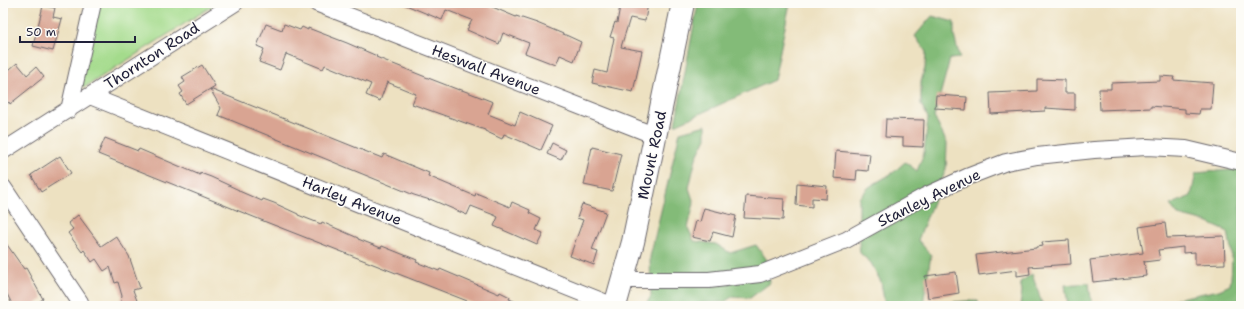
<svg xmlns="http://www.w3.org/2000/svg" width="1244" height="309" font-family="'Shantell Sans',sans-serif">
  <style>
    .green { fill: #a4db8c; stroke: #637e64 }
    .forest { fill: #83bb78; stroke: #526e5a }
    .building { fill: #d9a492 }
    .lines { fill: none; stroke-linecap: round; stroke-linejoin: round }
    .minor-casing { stroke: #69656a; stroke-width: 18 }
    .secondary-casing { stroke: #69656a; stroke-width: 24 }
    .minor { stroke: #fff; stroke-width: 16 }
    .secondary { stroke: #fff; stroke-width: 22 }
    .labels { text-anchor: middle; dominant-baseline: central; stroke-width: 3; stroke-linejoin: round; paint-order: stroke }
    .street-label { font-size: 15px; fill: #22223b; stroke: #fdfcf7 }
  </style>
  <rect width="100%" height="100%" fill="#fdfcf7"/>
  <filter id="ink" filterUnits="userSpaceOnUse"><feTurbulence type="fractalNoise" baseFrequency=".025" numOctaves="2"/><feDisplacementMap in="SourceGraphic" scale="8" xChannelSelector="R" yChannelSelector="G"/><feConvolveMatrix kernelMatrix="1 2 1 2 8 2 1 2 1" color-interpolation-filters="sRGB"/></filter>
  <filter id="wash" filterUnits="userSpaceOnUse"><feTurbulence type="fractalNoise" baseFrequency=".012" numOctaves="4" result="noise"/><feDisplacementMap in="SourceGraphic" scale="16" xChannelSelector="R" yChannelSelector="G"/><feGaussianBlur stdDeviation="0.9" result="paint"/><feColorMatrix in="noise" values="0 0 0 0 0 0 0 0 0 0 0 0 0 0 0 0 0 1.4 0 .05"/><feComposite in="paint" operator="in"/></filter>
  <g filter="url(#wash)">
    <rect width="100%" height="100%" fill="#ede1c1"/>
    <path class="green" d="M100,3h117l-132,84 -5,-2z"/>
    <path class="forest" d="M698,3h92l-16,77 -99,45z
      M932,16l22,6v14l6,22 -10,1 -16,58 13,26 -1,26 -28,71 13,15 -7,43 1,8h-40l-4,-24 -10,-19 -11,-10 -1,-11v-44l10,-11 25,-15 11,-10 12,9 7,-18 4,-35 -7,-14v-22l4,-14 1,-16 -11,-16z
      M706,125v13l-10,20 -7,30 5,15 -6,25 6,13 22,3 14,9 26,-8 11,15 3,23 -20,15 -18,-1 -8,5 -23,1 -11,3h-45l6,-10 -1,-39 30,-125z
      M1241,169v137h-82l16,-7 44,-9 11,-5c3,-19 2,-34 -2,-53l-22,-10 -28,-7 -8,-10 21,-9 5,-23z
      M1032,274l11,32h-23l2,-15 -2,-9z
      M1089,283l3,23h-24l-3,-21z
      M978,300v6h-27l2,-4z"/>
    <g id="blocks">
      <path class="building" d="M401,3h82l33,14v-1l21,7 31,13 13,6 -7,19 -14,-6 -4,10 -31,-12 4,-10 -26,-10 -4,11 -32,-14 5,-10 -26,-10 -4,10z
        M624,3h24l-3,18 -15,-3 -9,29 21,4 -9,41 -41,-9 3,-13 12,3 7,-35 -4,-1 5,-15 2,1 3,-17h3z
        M43,6l12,2 -2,9 9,2 -9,32 -20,-5z
        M266,24l16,6 2,-6 16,6 2,-3 6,3v-2l39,15 30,13 -1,1 47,19 36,14v-1l11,4 23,9 -5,12 27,11 5,-13 32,14 -11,24 -37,-16 -2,5 -17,-8v-1l-73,-26 4,-10 -29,-12 -7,19 -14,-6 5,-11 -46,-19 -2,4 -37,-15 -6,16 -21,-8 5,-13 -7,-3z
        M17,63l10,12 9,-8 8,10 -34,27 -1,-2 -6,5v-32z
        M202,65l13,21 -5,3 172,69 2,-4 45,19 -1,3 47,20 1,-3 34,14 2,-5 18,8 -1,3 12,6 -5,11 7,3 -6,12 -43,-19 4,-9 -4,-2 -23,-9 -4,9 -37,-16v1l-16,-5 -196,-80 3,-7 -11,-19 -24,15 -6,-10 3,-2 -4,-6 6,-4 -3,-5z
        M1160,76l14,1 -1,3 40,3 -2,26h-11l-1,5 -14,-1v-4l-34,-3v2l-51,2 -1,-21h12v-6l49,-2z
        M1037,79l28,1v13h10v17l-30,-2v3l-54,3 -1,-21 47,-2z
        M936,95l31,2 -1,13 -31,-2z
        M886,119l38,1 -1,27 -20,-1v-8l-18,-1z
        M105,138l33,13 1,-2 61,26v-2l11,4 28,13v1l23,10 1,-2 11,4 24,11v1l23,9 1,-2 36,16v1l23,9 1,-2 35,14 -1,2 23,9 1,-2 59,25 1,-2 10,5 -1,2 17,7h-46l-214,-84 -168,-68z
        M552,143l14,7 -5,10 -14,-6z
        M592,147l29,7 -9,37 -28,-6z
        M836,151l34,3 -2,17 -11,-1 -1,10 -22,-2z
        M60,156l11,17 -30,19 -10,-17z
        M797,183l30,3 -1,13 -14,-1v9l-16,-2z
        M746,196l38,3 -1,21 -39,-2z
        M582,204l24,8 -14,38 6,2 -4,13 -24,-9 13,-36 -6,-2z
        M704,208l32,8 -4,21 -19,-5 -3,9 -18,-4 4,-16 4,1z
        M78,215l23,31 15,-10 13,20 11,32 -7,2 6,16h-19l2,-10 -4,-14 -3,1 -5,-16 -6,4 -8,-12 -4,3 -8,-12 -2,2 -14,-19 5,-4 -5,-6z
        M1165,223l2,15 57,-2 1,28 -30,1v-13l-12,1v-6l-25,3 2,10 -16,2v-1l2,15 -53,6 -3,-22 53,-7 -4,-26z
        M3,239l21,30 2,-1 17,31 -10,7h-20l-10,-20z
        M1069,240l2,24 -42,3 1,7 -13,2v-6l-38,5 -3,-20 60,-7v-1l7,-1 -1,-4z
        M956,272l3,21 -31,5 -3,-22z"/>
    </g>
  </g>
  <g filter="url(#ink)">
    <use href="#blocks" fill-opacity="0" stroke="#69656a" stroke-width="1"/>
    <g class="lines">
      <defs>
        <path id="minor" d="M316,3l340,133
          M90,96l524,210
          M69,110l24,-107
          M3,151l232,-148
          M3,187l77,115
          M623,280h86l51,-6 86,-34 79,-44 42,-19 39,-15 31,-6 57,-6 53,-3 39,2 55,13"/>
        <path id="secondary" d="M615,306l18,-64 50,-239"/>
      </defs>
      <use href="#minor" class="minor-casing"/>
      <use href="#secondary" class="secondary-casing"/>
      <use href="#minor" class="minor"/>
      <use href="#secondary" class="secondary"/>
    </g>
  </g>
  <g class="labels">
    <g class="street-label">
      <text transform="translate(152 56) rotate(-33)">Thornton Road</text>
      <text transform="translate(486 70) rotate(21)">Heswall Avenue</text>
      <text transform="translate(652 155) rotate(-78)">Mount Road</text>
      <text transform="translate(929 198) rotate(-26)">Stanley Avenue</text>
      <text transform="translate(352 201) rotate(22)">Harley Avenue</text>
    </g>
  </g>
  <rect width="1244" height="309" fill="none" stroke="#fdfcf7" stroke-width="16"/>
  <path d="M20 36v6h115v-6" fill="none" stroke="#22223b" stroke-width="2"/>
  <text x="26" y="36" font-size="12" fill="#22223b" stroke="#fdfcf7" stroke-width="3" paint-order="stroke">50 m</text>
</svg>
